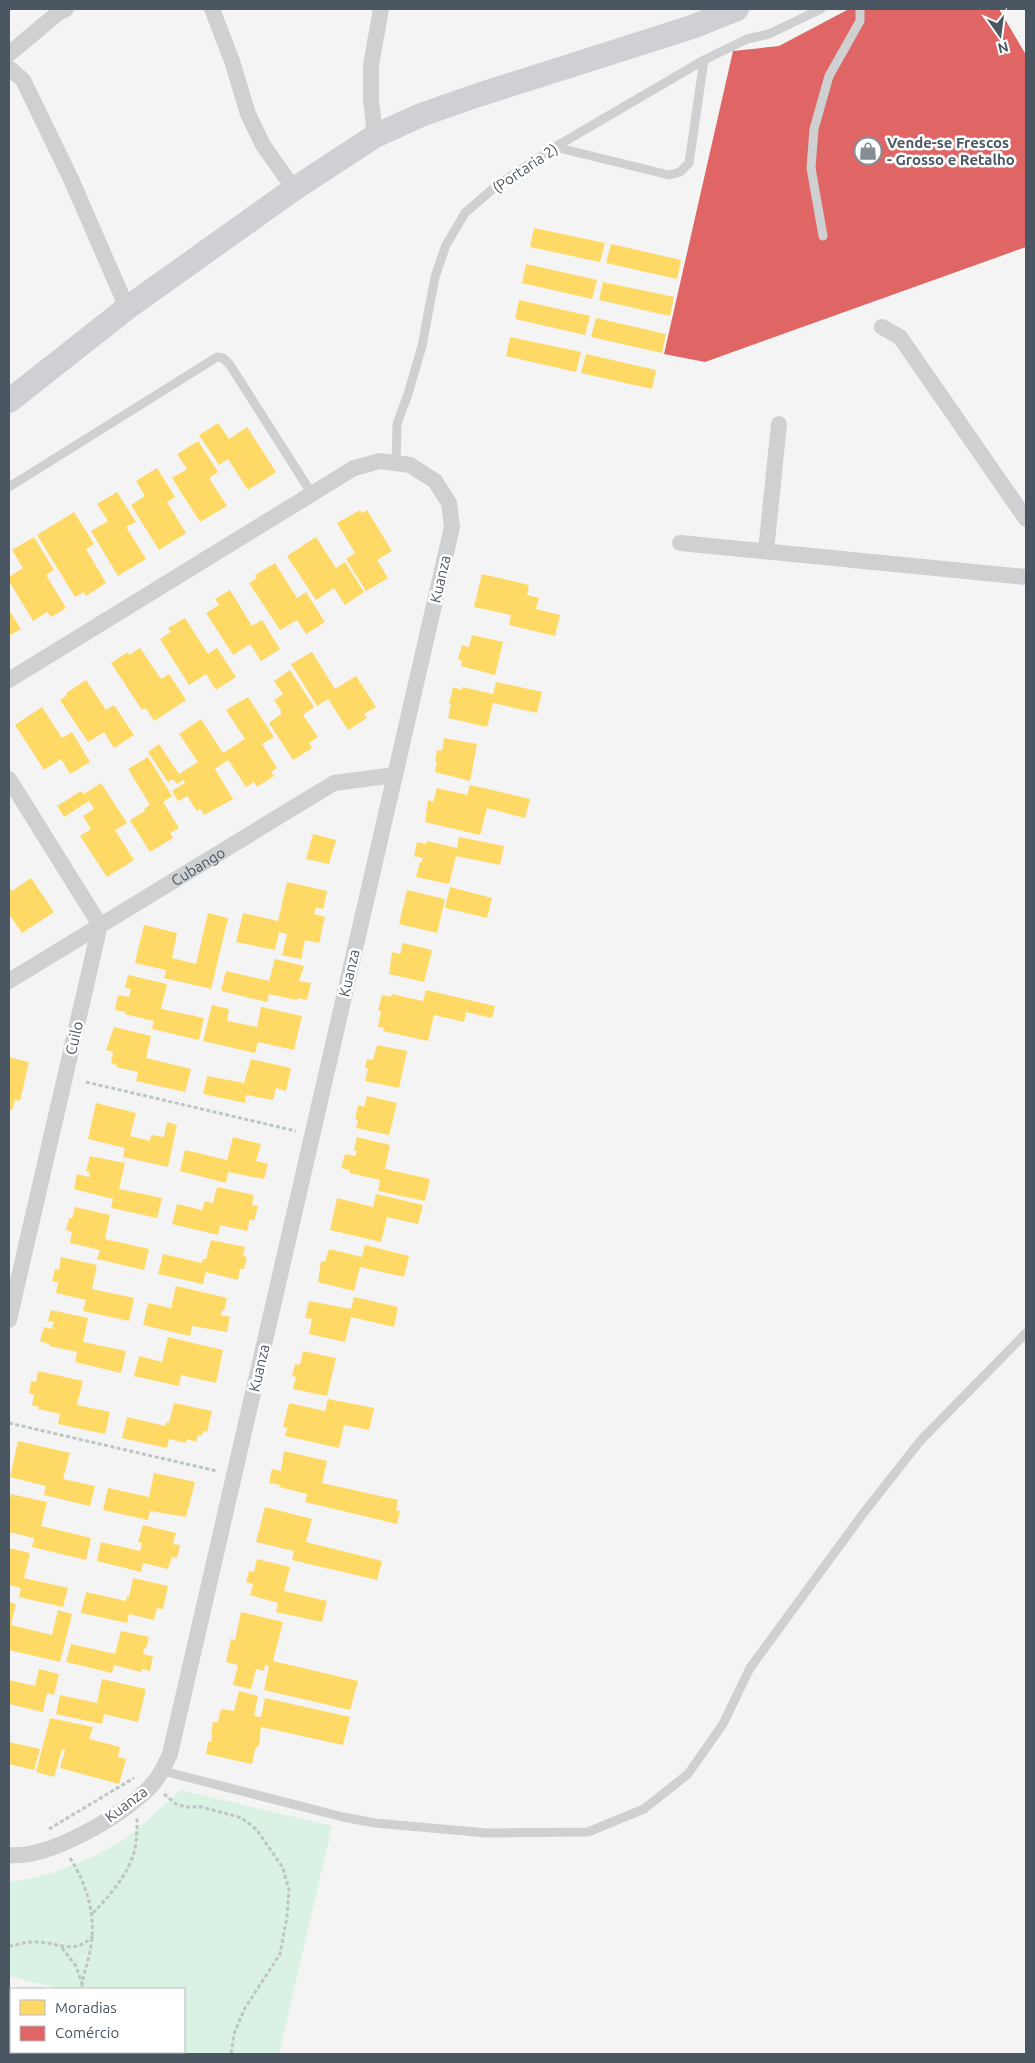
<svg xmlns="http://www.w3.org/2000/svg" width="1035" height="2063" font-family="Ubuntu,sans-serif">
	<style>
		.green { fill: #d9f2e3 }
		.homes { fill: #ffd966 }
		.shops { fill: #e06666 }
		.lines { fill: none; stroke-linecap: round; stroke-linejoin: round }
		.path { stroke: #bcc7c4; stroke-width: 3; stroke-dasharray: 4 2.5; stroke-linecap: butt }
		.lane { stroke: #ced0d2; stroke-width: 9 }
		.street { stroke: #ced0d2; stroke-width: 16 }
		.secondary { stroke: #ced0d4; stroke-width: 24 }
		.labels { text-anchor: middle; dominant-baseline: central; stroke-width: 5; stroke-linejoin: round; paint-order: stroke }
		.poi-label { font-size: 15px; font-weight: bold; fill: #4a5661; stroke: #fff; text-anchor: start }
		.street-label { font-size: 15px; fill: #4a5661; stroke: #fff }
	</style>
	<rect width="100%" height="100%" fill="#f4f4f4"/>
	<!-- green -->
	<path class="green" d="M181 1790 332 1826 279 2054H45V2052H184V1989H61L9 1976V1882C48 1877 85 1863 120 1842 141 1828 162 1806 181 1790Z"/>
	<!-- homes -->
	<g class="homes">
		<path d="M534 228 605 243 600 262 530 247Z"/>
		<path d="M611 244 681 260 677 279 606 263Z"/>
		<path d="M526 264 597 280 592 299 522 283Z"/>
		<path d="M603 282 674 297 670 316 599 300Z"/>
		<path d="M519 300 590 316 585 335 515 319Z"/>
		<path d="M596 318 666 334 662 353 591 337Z"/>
		<path d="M510 337 581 352 576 372 506 356Z"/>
		<path d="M586 354 656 370 652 389 581 373Z"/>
		<path d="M218 423 229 439 247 427 276 472 248 490 228 459 219 465 199 435Z"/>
		<path d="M198 441 218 472 209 478 227 506 200 522 172 478 187 469 177 454Z"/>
		<path d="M157 468 175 497 167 502 186 533 159 550 131 505 145 496 136 481Z"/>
		<path d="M117 492 136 522 126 527 146 559 118 576 91 531 108 521 97 504Z"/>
		<path d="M360 510 362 513 367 510 392 551 377 560 388 578 366 591 346 559 355 553 337 523Z"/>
		<path d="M74 512 94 544 86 549 106 583 86 596 84 592 75 597 37 535Z"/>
		<path d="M34 537 54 570 46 575 66 608 51 617 47 612 33 621 9 581V577L23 568 12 550Z"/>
		<path d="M316 537 336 568 345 562 364 592 345 605 334 588 316 600 287 556Z"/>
		<path d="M275 563 297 598 306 592 325 622 306 634 297 620 280 630 249 583 257 578 255 575Z"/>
		<path d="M482 574 529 585 527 595 539 598 536 609 560 615 555 636 509 625 511 615 474 607Z"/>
		<path d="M230 590 252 626 262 620 280 649 261 661 250 644 233 655 206 613 219 605 215 599Z"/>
		<path d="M9 610 21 629 9 636Z"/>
		<path d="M185 618 208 654 217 648 236 677 216 690 206 674 189 685 160 639 171 632 168 628Z"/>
		<path d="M472 635 503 642 495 675 461 666 462 660 458 659 462 645 469 647Z"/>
		<path d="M140 648 161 679 169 674 186 700 154 721 146 708 142 710 111 663 128 652 129 655Z"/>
		<path d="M312 652 335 689 356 676 376 707 364 714 367 718 348 730 328 699 317 706 291 664Z"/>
		<path d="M290 670 314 707 303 715 318 737 309 743 312 748 293 760 269 723 281 714V711L274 700 283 694 274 681Z"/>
		<path d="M86 680 106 710 114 705 134 735 114 748 104 732 88 742 60 700 67 695 66 693Z"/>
		<path d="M496 682 542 692 537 713 493 703 487 727 448 718 451 704H449L453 687 462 690V687L493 694Z"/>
		<path d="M248 697 274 737 262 744 277 768 271 772 274 776 257 787 254 782 246 787 228 760 215 769 233 799 204 815 200 809 197 811 187 796 178 801 172 791 185 783 183 780 177 784 173 779 168 782 148 752 159 744 179 774 198 762 179 734 201 719 223 753 245 739 226 710Z"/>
		<path d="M42 707 62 738 72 732 90 762 70 774 61 759 44 770 15 725Z"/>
		<path d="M444 738 477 744 470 781 435 772 437 762 435 761 437 750 442 751Z"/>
		<path d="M148 757 172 796 163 802 179 828 170 833 173 838 150 852 130 820 145 811 144 809 150 805 128 769Z"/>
		<path d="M101 783 127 823 115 830 134 860 107 877 80 836 91 829 83 816 94 809 89 801 64 817 57 806 81 791 84 794Z"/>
		<path d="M470 785 530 799 525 818 487 808 480 835 425 822 428 800 433 802 437 788 467 795Z"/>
		<path d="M313 834 336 840 329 864 306 859Z"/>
		<path d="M459 837 504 846 500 865 456 856 449 884 416 877 420 862H422L423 858 414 856 417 842 426 844 427 841 457 848Z"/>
		<path d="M31 878 54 912 22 933 9 914V887L12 891Z"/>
		<path d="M287 882 327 891 323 909 316 907 314 914 325 917 319 943 305 940 301 959 282 955 287 934 279 932 275 950 236 942 243 913 278 921Z"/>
		<path d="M450 887 492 898 487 918 445 908Z"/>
		<path d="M407 890 445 899 437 933 399 924Z"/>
		<path d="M208 913 228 918 211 989 164 978 166 970 135 963 144 925 177 933 172 958 196 964Z"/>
		<path d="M403 943 432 950 424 982 389 974 392 952 400 954Z"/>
		<path d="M275 959 304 966 299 981 311 983 307 1000 298 998 297 1000 269 994 267 1002 221 991 226 971 269 981Z"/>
		<path d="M128 975 167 984 161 1009 204 1018 199 1040 152 1029 154 1021 125 1014V1012L115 1010 118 995 129 997 131 989 125 988Z"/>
		<path d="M426 990 495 1006 492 1018 466 1012 464 1022 434 1015 428 1041 383 1031 384 1028 378 1027 381 1011 378 1010 382 995 391 997 392 994 423 1001Z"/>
		<path d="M212 1005 229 1009 227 1021 257 1027 261 1007 302 1016 294 1050 258 1042 255 1053 203 1041Z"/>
		<path d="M114 1027 151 1036 146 1058 191 1069 185 1092 136 1081 138 1072 116 1067 117 1065 111 1063 113 1052 106 1050Z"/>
		<path d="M377 1045 407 1051 399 1088 365 1081 368 1069 365 1068 367 1059 373 1060Z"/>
		<path d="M9 1057 29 1062 20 1101 15 1100 12 1110 9 1109Z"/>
		<path d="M251 1059 291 1068 286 1091 276 1088 273 1100 246 1095 245 1103 203 1094 207 1076 244 1083Z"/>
		<path d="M367 1096 397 1103 389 1135 356 1128 358 1120 355 1119 358 1105 364 1107Z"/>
		<path d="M96 1103 136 1113 130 1136 150 1141 151 1135 164 1137 167 1122 177 1125 168 1167 123 1157 125 1148 88 1139Z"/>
		<path d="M233 1137 261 1144 256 1161 268 1164 264 1179 228 1172 226 1183 180 1171 185 1150 227 1160Z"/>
		<path d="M357 1137 390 1145 385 1169 430 1179 425 1201 378 1191 380 1180 350 1173V1170L341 1168 345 1154 355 1156 357 1151 354 1150Z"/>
		<path d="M90 1156 125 1163 119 1189 162 1198 157 1218 111 1208 113 1199 74 1189 77 1174 89 1177 90 1172 86 1171Z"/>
		<path d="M217 1187 254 1195 252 1205 258 1206 254 1221 250 1219 247 1231 220 1225 218 1235 172 1224 177 1204 202 1210 205 1201 213 1203Z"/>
		<path d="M376 1194 423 1205 418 1224 387 1217 381 1242 330 1230 337 1198 373 1207Z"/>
		<path d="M75 1207 110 1215 105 1239 149 1249 144 1270 97 1259 100 1250 70 1243 72 1232 66 1230 69 1218H72Z"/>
		<path d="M211 1240 245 1247 243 1256 247 1257 244 1269H240L238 1280 206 1272 203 1284 158 1274 163 1254 202 1263 203 1259H206Z"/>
		<path d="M365 1245 409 1256 404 1277 360 1267 354 1291 318 1282 321 1261 325 1262 329 1249 362 1257Z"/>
		<path d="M61 1257 97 1265 92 1289 134 1298 129 1321 83 1311 86 1300 56 1293 58 1282 52 1281 55 1269 59 1270Z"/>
		<path d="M176 1286 227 1298 224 1311 222 1310 221 1315 230 1317 227 1332 192 1326 190 1336 143 1325 148 1303 171 1308Z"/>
		<path d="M354 1297 398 1307 394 1327 351 1317 345 1342 309 1334 312 1319 305 1318 309 1301 351 1309Z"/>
		<path d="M51 1310 88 1318 83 1342 126 1351 121 1373 75 1362 77 1352 49 1346V1344L40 1341 44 1327 52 1329 54 1322 48 1321Z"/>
		<path d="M168 1337 223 1350 216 1383 181 1375 179 1386 134 1376 139 1356 162 1362Z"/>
		<path d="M303 1351 336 1358 327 1396 293 1389 296 1377 292 1376 295 1364 300 1365Z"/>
		<path d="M38 1371 83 1381 77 1405 110 1412 105 1434 58 1424 60 1414 38 1409 39 1407 32 1405 34 1395 29 1393 31 1381 36 1382Z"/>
		<path d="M328 1399 374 1408 369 1430 344 1425 339 1448 285 1436 287 1428 283 1427 289 1403 325 1411Z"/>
		<path d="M174 1403 212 1411 207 1432 203 1431 202 1436 198 1435 196 1442 187 1439 186 1443 169 1439 167 1448 122 1438 127 1417 165 1426 166 1422 169 1423Z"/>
		<path d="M18 1441 70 1453 63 1479 95 1486 90 1506 44 1495 46 1486 10 1477Z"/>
		<path d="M284 1451 327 1461 322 1483 398 1500 396 1510 400 1511 397 1524 305 1502 307 1494 279 1487 280 1485 269 1483 272 1469 281 1471Z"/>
		<path d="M154 1473 195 1482 186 1517 150 1511 148 1520 103 1510 108 1488 149 1497Z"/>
		<path d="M11 1494 47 1502 41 1526 91 1538 86 1560 32 1547 34 1538 9 1532V1504Z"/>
		<path d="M265 1507 312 1519 306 1542 382 1561 377 1580 292 1560 294 1551 256 1542Z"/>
		<path d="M143 1525 176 1533 173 1544 180 1545 177 1558 172 1557 168 1569 143 1563 141 1572 97 1561 101 1542 140 1551 142 1543 138 1542Z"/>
		<path d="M9 1548 30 1553 24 1578 68 1588 63 1607 19 1597 21 1588 9 1585Z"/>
		<path d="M257 1559 290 1567 284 1591 327 1601 322 1622 276 1612 278 1603 250 1595 253 1584 246 1582 249 1571 254 1572Z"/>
		<path d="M133 1578 168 1586 163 1609 157 1608 154 1620 129 1614 127 1623 81 1613 86 1592 126 1601 127 1596 129 1597Z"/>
		<path d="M9 1602 16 1604 11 1625 52 1635 58 1610 72 1614 60 1662 9 1650Z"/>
		<path d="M241 1612 283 1622 273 1661 358 1681 350 1710 264 1690 269 1666 265 1665 264 1671 256 1669 251 1689 233 1685 238 1665 226 1662 231 1639 235 1640Z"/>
		<path d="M121 1631 149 1637 146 1649 144 1648 143 1654 153 1656 150 1671 142 1669 141 1672 114 1665 112 1673 66 1662 71 1644 115 1654Z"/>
		<path d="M39 1669 59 1674 54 1695 47 1693 43 1712 9 1704V1680L35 1686Z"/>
		<path d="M102 1679 146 1689 138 1722 104 1714 102 1724 56 1714 60 1695 97 1703Z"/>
		<path d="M239 1691 258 1696 254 1716 261 1717 265 1698 350 1717 343 1745 261 1727 259 1745 255 1750 252 1764 206 1754 208 1742H211L212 1735H211L213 1722H218L221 1709 234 1711Z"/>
		<path d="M50 1718 93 1727 89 1739 120 1747 118 1757 126 1759 119 1784 60 1768 65 1750 62 1749 54 1777 36 1772Z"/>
		<path d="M9 1742 40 1749 34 1770 9 1764Z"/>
		<path d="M9 1989 11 1990V2018L9 2017Z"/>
	</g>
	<!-- shops -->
	<path class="shops" d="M849 9H999L1026 55V247L705 362 664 354 733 51 779 46Z"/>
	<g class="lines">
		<!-- path -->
		<g class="path">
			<path d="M86 1082 296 1131"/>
			<path d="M9 1423 217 1471"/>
			<path d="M164 1794 176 1804 186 1807H202L242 1818 257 1830 283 1868 289 1890 287 1917 280 1954 245 2008 234 2034 231 2054"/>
			<path d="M49 1829 134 1778"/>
			<path d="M70 1858C88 1887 97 1917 90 1951 88 1964 82 1976 82 1989"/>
			<path d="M93 1913C111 1894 133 1870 136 1842 137 1834 137 1826 137 1818"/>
			<path d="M9 1946C18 1945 27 1941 37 1942 58 1942 74 1956 93 1936"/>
			<path d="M62 1948 76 1966 82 1984"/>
			<path d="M116 2052 118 2054"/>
			<path d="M100 2054 101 2052"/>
		</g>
		<!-- lane -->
		<g class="lane">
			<path d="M555 147 669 175 680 172 689 163 704 60"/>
			<path d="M823 236 811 168 814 129 829 76 860 21V9"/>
			<path d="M396 463 397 424 408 394 422 346 435 277 446 245 465 213 496 186 555 147 704 60 747 39 769 34 821 9"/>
			<path d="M9 487 217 357 223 358 230 365 312 494"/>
			<path d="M163 1771 343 1817 375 1823 487 1833 588 1832 644 1809 688 1774 723 1724 750 1668 862 1515 921 1440 1026 1333"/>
		</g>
		<!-- street -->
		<g class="street">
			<path d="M212 9 232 61 248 114 263 145 294 189"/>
			<path d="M9 54 58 13 66 9"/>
			<path d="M9 68 23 80 71 179 127 308"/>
			<path d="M375 136 371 99V65L381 9"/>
			<path d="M882 327 900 337 1026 519"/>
			<path d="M680 543 1026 577"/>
			<path d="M766 551 779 424"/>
			<path d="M9 680 354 468 380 461 410 465 435 481 449 503 452 527 170 1754C164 1767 158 1780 147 1790 119 1817 49 1859 9 1855"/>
			<path d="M9 779 100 925 9 1320"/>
			<path id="s1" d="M9 981 334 783 395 775"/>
		</g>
		<!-- secondary -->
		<path class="secondary" d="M9 401 127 308 294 189 375 136 421 115 478 95 692 27 737 9"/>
	</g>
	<!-- icons -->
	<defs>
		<g id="shop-ring" transform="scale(1.4375)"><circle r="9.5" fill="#fff" stroke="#868d94" stroke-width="1.5"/><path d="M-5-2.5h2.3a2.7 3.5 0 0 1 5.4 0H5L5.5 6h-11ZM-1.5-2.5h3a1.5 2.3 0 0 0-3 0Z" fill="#868d94"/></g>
	</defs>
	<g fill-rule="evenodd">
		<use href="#shop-ring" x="868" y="151"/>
	</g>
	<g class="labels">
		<!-- poi labels -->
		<g class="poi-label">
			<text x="887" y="142">Vende-se Frescos<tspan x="887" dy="17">- Grosso e Retalho</tspan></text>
		</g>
		<!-- street labels -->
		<g class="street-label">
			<text transform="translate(525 168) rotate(-34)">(Portaria 2)</text>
			<text transform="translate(440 579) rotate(-77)">Kuanza</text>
			<text stroke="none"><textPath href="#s1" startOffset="221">Cubango</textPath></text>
			<text transform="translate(349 973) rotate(-77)">Kuanza</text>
			<text transform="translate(74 1038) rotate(-77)">Cuilo</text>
			<text transform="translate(259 1368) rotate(-77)">Kuanza</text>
			<text transform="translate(126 1804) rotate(-37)">Kuanza</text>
		</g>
	</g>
	<!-- border -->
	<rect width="1035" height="2063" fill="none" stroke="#4a5661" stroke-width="20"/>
	<!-- legend -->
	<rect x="10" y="1988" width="175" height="65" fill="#ffffff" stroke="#b7bbc0"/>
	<rect x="20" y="2000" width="25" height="15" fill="#ffd966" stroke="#b7bbc0"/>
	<text x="55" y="2013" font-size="15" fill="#4a5661">Moradias</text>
	<rect x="20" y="2026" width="25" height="15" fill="#e06666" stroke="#b7bbc0"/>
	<text x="55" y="2038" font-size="15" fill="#4a5661">Comércio</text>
	<!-- north arrow -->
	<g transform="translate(1000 35) rotate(166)" stroke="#ffffff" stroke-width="4" paint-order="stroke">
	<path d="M0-4L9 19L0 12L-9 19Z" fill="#4a5661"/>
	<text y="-8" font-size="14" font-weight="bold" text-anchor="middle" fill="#4a5661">N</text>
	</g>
</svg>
